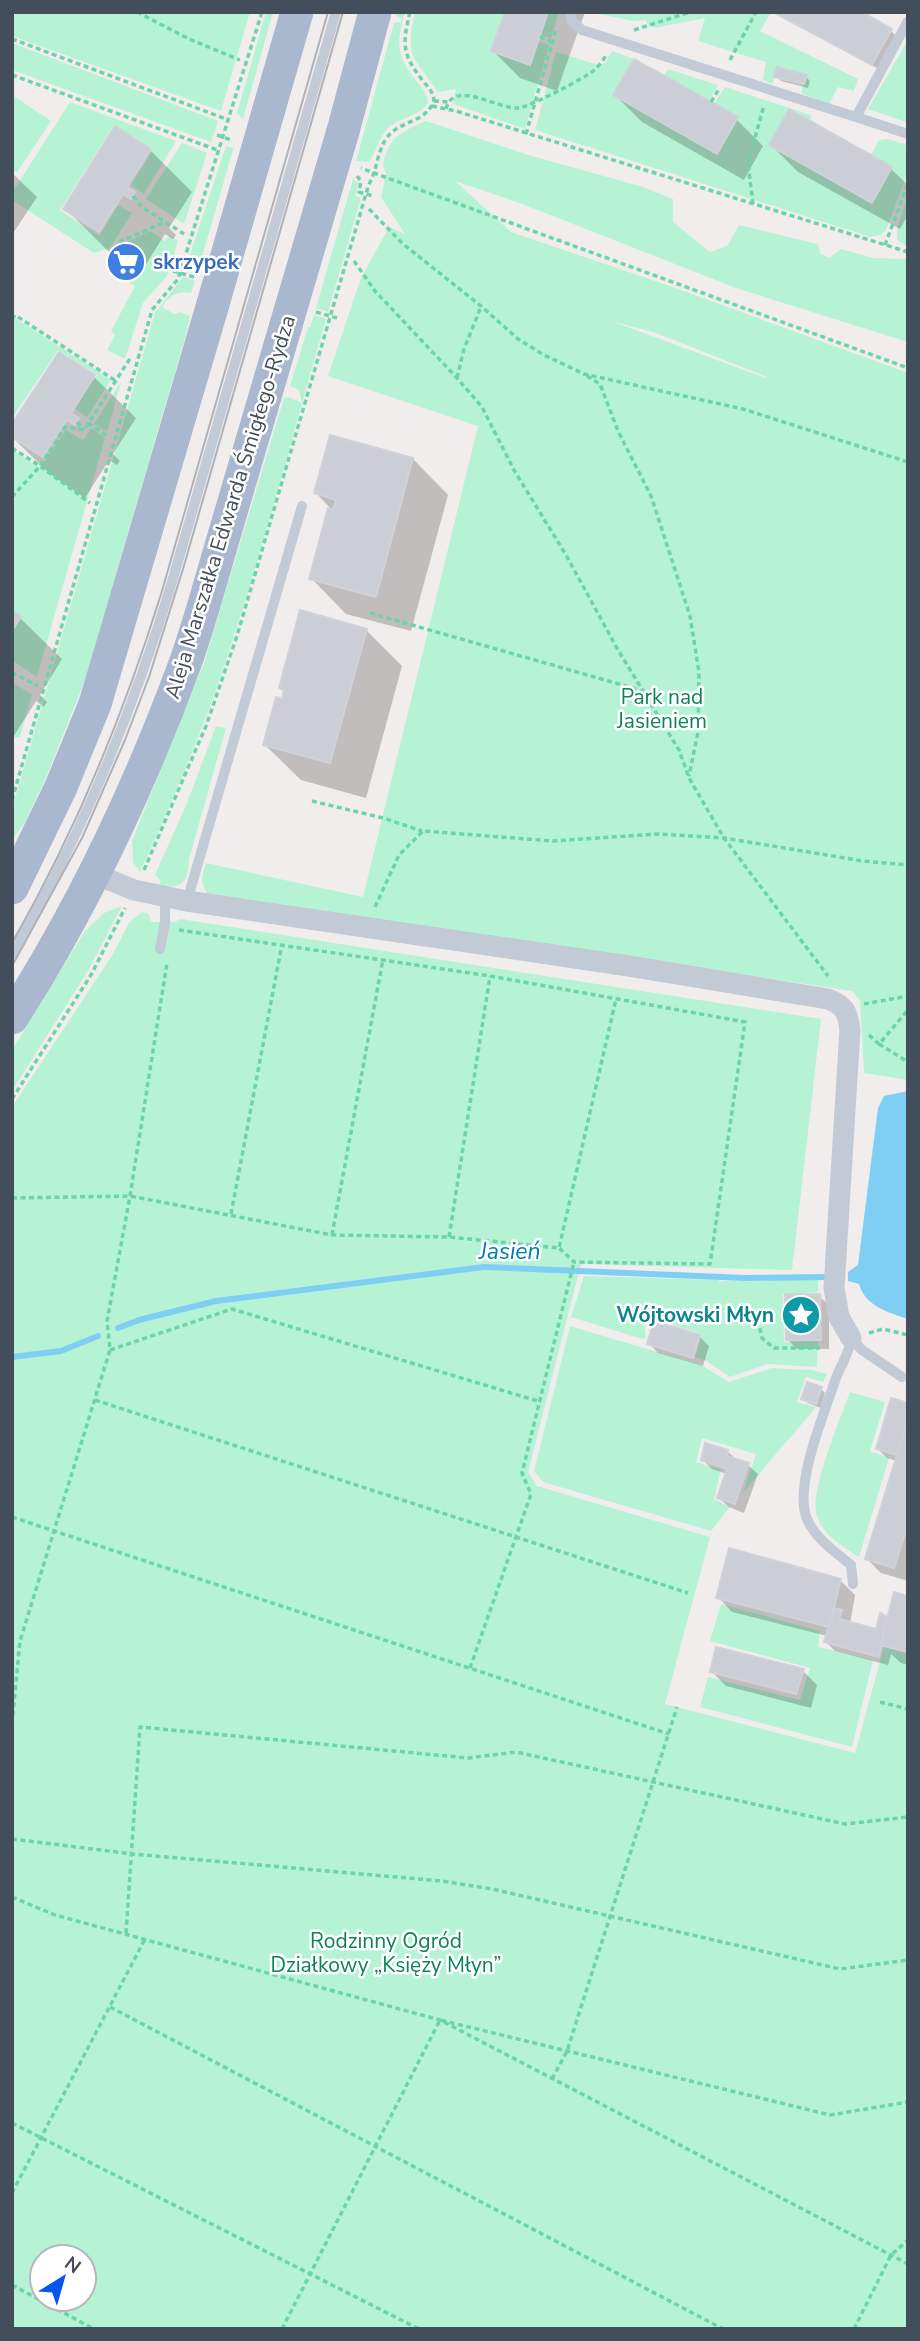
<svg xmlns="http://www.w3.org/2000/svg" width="920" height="2341" font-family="'Nunito Sans',sans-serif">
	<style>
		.green { fill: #b6f3d4; fill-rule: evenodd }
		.water { fill: #7fcff4 }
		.shadow { fill: #0003 }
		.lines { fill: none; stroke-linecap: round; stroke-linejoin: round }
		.stream { stroke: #7fcff4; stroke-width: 6 }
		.building { fill: #cbced5; stroke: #d0d2d9; stroke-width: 2 }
		.path { stroke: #6bd4ab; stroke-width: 3.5; stroke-dasharray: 5 3.5; stroke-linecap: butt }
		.service { stroke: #c2cad6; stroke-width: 10 }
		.minor { stroke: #c2cad6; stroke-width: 21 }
		.primary { stroke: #a9b8cf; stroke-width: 33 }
		.tram { stroke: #aeb1b8; stroke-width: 2 }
		.primary-bridge { stroke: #a9b8cf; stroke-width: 33 }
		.labels { text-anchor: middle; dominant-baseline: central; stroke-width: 5; stroke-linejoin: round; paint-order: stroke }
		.shop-label { font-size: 21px; font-weight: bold; fill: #366cbe; stroke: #fff; text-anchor: start }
		.street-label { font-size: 21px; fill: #434e5c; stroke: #fff }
		.park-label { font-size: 21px; fill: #0e8355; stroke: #fff }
		.culture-label { font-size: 21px; font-weight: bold; fill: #0d838f; stroke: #fff; text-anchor: end }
		.water-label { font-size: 23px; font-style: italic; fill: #007ab2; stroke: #fff }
	</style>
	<rect width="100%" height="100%" fill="#f0edec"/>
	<!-- green -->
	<g class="green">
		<path d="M12 12H250L221 111 12 36Z"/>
		<path d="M266 12H273L243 119 237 113Z"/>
		<path d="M397 12H405C396 44 396 55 417 82 422 88 427 94 428 102 420 116 402 117 389 127 378 137 377 151 369 162L356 161 394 23 400 22 403 19 396 16Z"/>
		<path d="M415 12H505L491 51 529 65 538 41 549 45 525 129 453 104 456 89 438 92C414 57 404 57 415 12Z"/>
		<path d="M548 12H559L551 38 540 35Z"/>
		<path d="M591 12H771L760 31 858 79 854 91 838 87 829 104 801 93 806 76 778 67 772 84 763 80 766 62 698 41 705 18 655 28 648 25 646 20 632 21Z"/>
		<path d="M908 40V118L906 122 868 109Z"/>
		<path d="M12 43 218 121 211 142 12 70Z"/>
		<path d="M612 51 634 59 613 95 716 154 714 104 725 87 811 115 812 122 872 203 892 168 871 155 879 140 887 139 908 145V172L886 230 880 235 871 237 535 130 556 52 599 65 605 63Z"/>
		<path d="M668 69 718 85 709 101 664 76Z"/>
		<path d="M12 95 51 121 17 172 12 169Z"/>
		<path d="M70 102 176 141 144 194 131 185 153 149 114 125 60 210 99 236 118 205 132 213 110 248 94 253 12 200V193Z"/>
		<path d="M426 121 525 154 643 187 673 199V222L710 252 727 246 739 225 818 244 820 253 829 258 841 249 873 258 908 259V342L736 288 525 205 455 181 511 232 670 286 908 373V1080L864 1073 860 1001 852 991 208 894C199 883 202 875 206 863L363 897 478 426 328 376 361 278 389 227 405 234 381 197 386 173 383 166C387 138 402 131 426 121ZM611 321 656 333 767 377 766 378Z"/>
		<path d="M237 136 197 274 185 270 226 146 233 148Z"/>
		<path d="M182 143 207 153 184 224 146 199Z"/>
		<path d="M353 179 358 183 355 196 361 198 328 312 316 308Z"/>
		<path d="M908 197V247L897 240V227Z"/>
		<path d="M150 231 165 241 170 235 178 241 167 276 143 303 125 359 107 350 115 335 111 331 135 286 125 280 136 262 119 251 125 243Z"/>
		<path d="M183 277 195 281 191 293C178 290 169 295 162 307L174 314 180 312 190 316 185 338 85 680 45 780 25 822 12 840V809L155 313Z"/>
		<path d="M314 315 326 319C291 440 260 562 219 681 196 746 169 809 140 872L133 862 132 841 204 663 284 398 288 397 302 403 299 390 290 386 308 327H310Z"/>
		<path d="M15 318 111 380 87 417 75 409 97 375 58 350 12 418V323Z"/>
		<path d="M121 382 107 432 94 424Z"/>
		<path d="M91 428 105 438 37 677 12 660V631L21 617 12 611V450L40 468 66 430 83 440Z"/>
		<path d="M12 683 32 694 20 737 12 738Z"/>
		<path d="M216 726 226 728 189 859C188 883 182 889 158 886L161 881 155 875 187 803Z"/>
		<path d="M122 906 89 969 12 1091V1050L85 931 104 913Z"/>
		<path d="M142 912 149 914 151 922H175L180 919 821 1019 792 1270 581 1264 528 1472 537 1486 710 1537 665 1704 855 1753 884 1647 908 1654V2329H12V1107L113 954 129 923ZM42 2257H84V2299H42Z"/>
		<path d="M584 1276 719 1280 720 1283 721 1281 818 1279V1292L783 1294 784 1342 818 1341 817 1367 768 1364 730 1377 705 1360 695 1357 702 1334 653 1319 649 1328 644 1322 646 1337 642 1339 571 1317Z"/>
		<path d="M570 1326 701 1365 729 1382 772 1368 811 1370 827 1374 823 1382 806 1377 797 1402 816 1407 743 1493 756 1454 702 1438 696 1462 721 1470 714 1499 730 1507 711 1531 543 1482 534 1471Z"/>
		<path d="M850 1392 885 1402 870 1451 889 1458 859 1557C842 1546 824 1536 817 1516 808 1493 841 1418 850 1392Z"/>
		<path d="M721 1604 820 1631 818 1647 873 1660 852 1747 700 1707 708 1677 800 1700 810 1668 710 1641Z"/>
	</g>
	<!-- water -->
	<path class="water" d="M908 1091V1319C888 1312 866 1307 859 1284L848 1281V1272L858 1265 878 1108 884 1096Z"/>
	<!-- shadow -->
	<g class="shadow">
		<path d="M507 12H585L557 91 520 78 493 51Z"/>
		<path d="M775 12 891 31 895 35 877 68Z"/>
		<path d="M776 76 806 77 810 81 808 88 781 81Z"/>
		<path d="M615 95 736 119 763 146 744 180 642 122Z"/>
		<path d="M790 111 891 169 908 185V215L900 229 798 172 771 145Z"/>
		<path d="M115 128 150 150 192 192 169 228 176 235 173 239 165 234 141 272 137 269 129 282 114 271 122 260 107 250 65 208Z"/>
		<path d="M12 173 37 197 12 235Z"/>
		<path d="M59 354 94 377 136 418 113 454 120 461 117 465 109 460 85 498 50 474 12 437Z"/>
		<path d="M413 459 448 495 411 631 346 614 311 578 334 512 316 493Z"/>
		<path d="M12 613 20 618 62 659 40 695 47 702 44 707 36 701 12 739Z"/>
		<path d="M366 630 402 666 366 798 301 780 265 745 283 701 285 692 281 688Z"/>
		<path d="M819 1296 829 1305V1349H797L788 1340Z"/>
		<path d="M699 1336 709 1346 703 1366 658 1353 649 1343Z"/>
		<path d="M821 1389 825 1393 821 1408 808 1403 803 1399Z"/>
		<path d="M908 1405V1581L881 1573 867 1559 897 1461 887 1458 877 1448Z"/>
		<path d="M727 1451 738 1461 748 1465 758 1474 744 1513 729 1507 719 1498 727 1474 712 1469 703 1460Z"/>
		<path d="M840 1580 855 1595 850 1624 877 1631 886 1617 888 1620 908 1597V1665L901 1663 891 1654 888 1665 835 1651 826 1642 827 1636 732 1612 718 1597Z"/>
		<path d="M803 1671 817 1685 811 1708 726 1686 712 1672Z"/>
	</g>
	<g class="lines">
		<!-- stream -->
		<g class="stream">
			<path d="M118 1328 139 1320 216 1301 484 1267 745 1278 832 1277"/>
			<path d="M12 1357 61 1351 98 1336"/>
		</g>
	</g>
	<!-- building -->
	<g class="building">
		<path d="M505 12H548L530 65 491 51Z"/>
		<path d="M773 12H862L892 29 872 65Z"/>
		<path d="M634 59 738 117 717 154 613 95Z"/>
		<path d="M777 67 807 75 804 84 774 77Z"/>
		<path d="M789 109 892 167 872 203 769 145Z"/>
		<path d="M115 126 151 149 127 187 135 192 131 199 123 194 99 232 63 209Z"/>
		<path d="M122 256 134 264 124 279 112 271Z"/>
		<path d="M59 352 95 375 71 413 79 418 75 425 67 420 43 457 12 437V424Z"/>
		<path d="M330 435 413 458 376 597 309 579 328 508 333 510 336 500 314 493Z"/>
		<path d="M300 610 367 629 330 763 263 745 276 697 282 699 284 690 279 688Z"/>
		<path d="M12 611 21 616 12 631Z"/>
		<path d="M785 1294H820L821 1340H786Z"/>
		<path d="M654 1321 700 1335 693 1358 647 1344Z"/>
		<path d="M807 1382 822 1387 816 1404 801 1399Z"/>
		<path d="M891 1398 908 1403V1418L897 1455 876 1449Z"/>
		<path d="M908 1419V1524L894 1568 865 1559Z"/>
		<path d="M705 1443 728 1450 727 1456 749 1463 735 1504 717 1498 727 1469 701 1460Z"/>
		<path d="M729 1548 841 1579 829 1627 716 1598Z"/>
		<path d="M894 1592 908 1596V1652L880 1645Z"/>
		<path d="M834 1608 842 1610 839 1619 876 1629 880 1613 887 1616 879 1657 824 1642Z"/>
		<path d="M716 1647 804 1669 796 1694 710 1672Z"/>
	</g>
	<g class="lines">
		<!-- path -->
		<g class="path">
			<path d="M137 12 189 39 240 60"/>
			<path d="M410 12C402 45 402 54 423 81 429 88 433 92 434 101 426 122 403 120 389 135 380 145 378 160 374 173L908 368"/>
			<path d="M634 30 690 12"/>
			<path d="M540 37 553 42"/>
			<path d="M12 39 229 120"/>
			<path d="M730 60 756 12"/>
			<path d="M12 75 220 151"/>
			<path d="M434 101 448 102"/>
			<path d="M711 102 719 89"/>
			<path d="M432 106 456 111 908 252"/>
			<path d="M446 109C454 78 498 110 519 108 529 107 583 79 593 71 598 67 603 61 606 55"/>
			<path d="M526 134 556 29"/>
			<path d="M217 135 231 140"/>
			<path d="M357 176 361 181 359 192 373 196"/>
			<path d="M133 196 142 207 184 234"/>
			<path d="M753 204 748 163 764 105"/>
			<path d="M369 209 403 244 481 306 518 339 544 355 584 374 743 409 908 462"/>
			<path d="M119 242 165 222"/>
			<path d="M885 245 908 183"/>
			<path d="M354 261 375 291 457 378 482 407 514 470 566 555 618 650 679 750 689 778 724 838 828 976"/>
			<path d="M173 271 194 277"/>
			<path d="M316 312 337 318"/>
			<path d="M12 319 15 315 116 381"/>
			<path d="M587 376 600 384 618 431 651 496 690 616 699 672 698 732 689 776"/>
			<path d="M457 378 464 349 481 307"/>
			<path d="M77 422 84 430"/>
			<path d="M88 423 109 437"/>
			<path d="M12 448 40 466 65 427 84 430 131 357"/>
			<path d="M12 497 40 466 90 503"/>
			<path d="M370 613 640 690"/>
			<path d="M12 675 15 674 38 686"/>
			<path d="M12 800 152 310 178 279 262 12"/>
			<path d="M312 801 383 818 422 831"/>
			<path d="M144 870 206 726 237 636 368 187 374 173 361 168"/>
			<path d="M375 907 399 855 423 831 553 841 657 834 724 838 863 861 908 865"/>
			<path d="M179 930 490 976 745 1022 710 1264 574 1262 559 1248"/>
			<path d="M864 1004 908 996"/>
			<path d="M869 1035 879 1044 908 1010"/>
			<path d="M879 1044 908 1062"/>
			<path d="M12 1099 91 975 125 908"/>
			<path d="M12 1198 130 1196 332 1235 449 1237 559 1248 616 999"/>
			<path d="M231 1214 282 944"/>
			<path d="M332 1235 383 959"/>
			<path d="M449 1237 490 976"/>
			<path d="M760 1328 762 1338 774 1348H820"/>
			<path d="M869 1333 883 1329 908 1335"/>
			<path d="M110 1350 232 1309 541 1402"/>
			<path d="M95 1400 688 1593"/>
			<path d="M12 1517 669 1734"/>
			<path d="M470 1668 531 1494 522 1473 574 1262"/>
			<path d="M880 1702 908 1709"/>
			<path d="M12 1724 20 1641 110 1350 107 1321 130 1196 167 963"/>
			<path d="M12 1839 133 1854 442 1881 492 1889 840 1969 908 1960"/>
			<path d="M12 1897 55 1915 440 2020 908 2264"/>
			<path d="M126 1933 140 1727 468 1758 516 1752 845 1824 908 1817"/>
			<path d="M110 2007 723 2329"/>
			<path d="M552 2079 567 2051 677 1707"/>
			<path d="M12 2123 419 2329"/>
			<path d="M12 2193 145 1939"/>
			<path d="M12 2285 94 2329"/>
			<path d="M282 2329 440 2020 830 2115 908 2102"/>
			<path d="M854 2329 891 2255 908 2240"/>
		</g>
		<!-- service -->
		<g class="service">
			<path d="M571 12V20L582 30 856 117"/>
			<path d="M908 21 856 117 908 134"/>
			<path d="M187 901 302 506"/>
			<path d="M160 949 165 922V897"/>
			<path d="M12 954C81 837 133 712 172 582L336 12"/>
			<path d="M851 1338C850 1353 841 1364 836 1378 825 1412 793 1486 807 1519 815 1538 835 1552 851 1565L853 1584"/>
			<path d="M851 1338 862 1350 902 1377"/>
		</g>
		<!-- minor -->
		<path class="minor" d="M95 874 134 890 187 901 629 966 828 999C844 1005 848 1012 850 1030L834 1288 839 1317 851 1338"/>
		<!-- primary -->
		<g class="primary">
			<path d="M269 109 297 12"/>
			<path d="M343 131 375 12"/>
			<path d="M12 888 61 787 95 704 213 304"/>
			<path d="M12 1018C84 906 140 786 186 661 201 618 213 573 226 529 246 461 266 393 286 325"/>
		</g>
		<!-- tram -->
		<g class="tram">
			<path d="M12 943C76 831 124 714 162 591L328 12"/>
			<path d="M12 966 82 838 125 740 149 677 183 569 343 12"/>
		</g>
		<!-- primary-bridge -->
		<g class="primary-bridge">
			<path d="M213 304 269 109"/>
			<path d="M286 325 343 131"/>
		</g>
	</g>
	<!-- icons -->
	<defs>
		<g id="supermarket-disc" transform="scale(2.0125)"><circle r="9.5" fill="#3f7fe0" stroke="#fff"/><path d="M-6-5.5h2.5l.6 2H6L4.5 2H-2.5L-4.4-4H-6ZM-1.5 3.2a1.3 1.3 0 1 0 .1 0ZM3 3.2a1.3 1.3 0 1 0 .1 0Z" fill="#fff"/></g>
		<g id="sight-disc" transform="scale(2.0125)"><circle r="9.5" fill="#0f9aa8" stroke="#fff"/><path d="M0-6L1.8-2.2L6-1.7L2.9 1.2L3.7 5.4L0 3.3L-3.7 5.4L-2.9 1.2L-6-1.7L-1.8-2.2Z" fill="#fff"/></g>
	</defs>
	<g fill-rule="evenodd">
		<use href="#supermarket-disc" x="126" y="262"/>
		<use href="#sight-disc" x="801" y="1315"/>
	</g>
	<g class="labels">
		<!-- shop labels -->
		<g class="shop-label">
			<text x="153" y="262">skrzypek</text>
		</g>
		<!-- street labels -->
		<g class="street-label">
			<text transform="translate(230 507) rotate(-73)">Aleja Marszałka Edwarda Śmigłego-Rydza</text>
		</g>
		<!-- park labels -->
		<g class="park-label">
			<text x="662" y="697">Park nad<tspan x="662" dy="24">Jasieniem</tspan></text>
			<text x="386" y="1941">Rodzinny Ogród<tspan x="386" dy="24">Działkowy „Księży Młyn”</tspan></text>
		</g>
		<!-- culture labels -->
		<g class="culture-label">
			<text x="774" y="1315">Wójtowski Młyn</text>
		</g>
		<!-- water labels -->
		<g class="water-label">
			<text x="510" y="1251">Jasień</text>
		</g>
	</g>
	<!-- border -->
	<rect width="920" height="2341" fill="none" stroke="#434e5c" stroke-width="28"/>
	<!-- north arrow -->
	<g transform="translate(63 2278) rotate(37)"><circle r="33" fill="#ffffff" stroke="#b4b8be" stroke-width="2"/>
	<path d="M0-5L12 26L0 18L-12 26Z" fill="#0854ee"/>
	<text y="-10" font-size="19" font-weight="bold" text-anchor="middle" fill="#434e5c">N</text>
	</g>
</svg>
